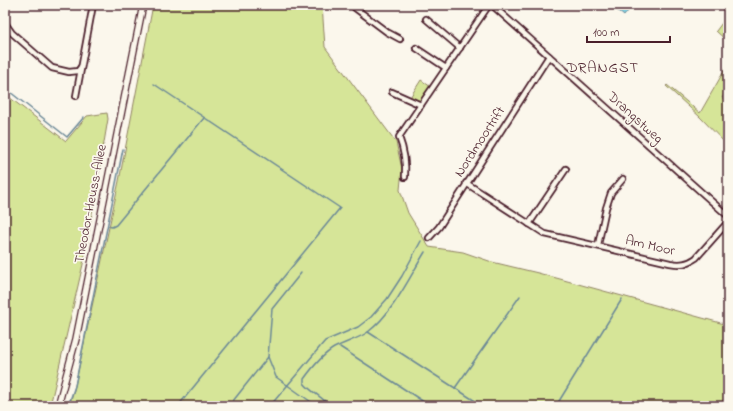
<svg xmlns="http://www.w3.org/2000/svg" width="733" height="411" font-family="'Indie Flower',sans-serif">
	<style>
		.green { fill: #d6e598; stroke: #908262 }
		.water { fill: #81cedf; stroke: #6b8897 }
		.lines { fill: none; stroke-linecap: round; stroke-linejoin: round }
		.stream { stroke: #6b8897; stroke-width: 1.5 }
		.minor-casing { stroke: #4a1f2b; stroke-width: 8 }
		.tertiary-casing { stroke: #4a1f2b; stroke-width: 8 }
		.minor { stroke: #fbf7ec; stroke-width: 4.5 }
		.tertiary { stroke: #fbf7ec; stroke-width: 5.5 }
		.labels { text-anchor: middle; dominant-baseline: central; stroke-width: 3.5; stroke-linejoin: round; paint-order: stroke }
		.street-label { font-size: 14px; fill: #4a1f2b; stroke: #fbf7ec }
		.neighbourhood-label { font-size: 15px; letter-spacing: 1px; fill: #4a1f2b; stroke: #fbf7ec }
	</style>
	<rect width="100%" height="100%" fill="#fbf7ec"/>
	<filter id="ink" filterUnits="userSpaceOnUse"><feTurbulence type="fractalNoise" baseFrequency=".025" numOctaves="2"/><feDisplacementMap in="SourceGraphic" scale="8" xChannelSelector="R" yChannelSelector="G"/><feConvolveMatrix kernelMatrix="1 2 1 2 8 2 1 2 1" color-interpolation-filters="sRGB"/></filter>
	<g filter="url(#ink)">
		<!-- green -->
		<g class="green">
			<path d="M153 5H322L325 47 396 142 402 169 400 190 408 213 429 247 463 252 492 262 538 273 728 325V406H69L74 390 119 181Z"/>
			<path d="M728 15V42L716 31Z"/>
			<path d="M728 64V87L722 98H728V146L700 117 666 86 667 85 700 113Z"/>
			<path d="M421 80 431 87 422 100 418 102 409 99Z"/>
			<path d="M5 94 66 141 87 116 107 113 108 119 84 260 50 406H5Z"/>
		</g>
		<!-- water -->
		<path class="water" d="M613 5H633L624 16 612 6Z"/>
		<g class="lines">
			<!-- stream -->
			<g class="stream">
				<path d="M154 84 340 208 178 406"/>
				<path d="M5 88 67 137 84 117"/>
				<path d="M108 226 112 227 116 225 204 118"/>
				<path d="M301 273 272 309 268 357 276 377 314 404 315 406"/>
				<path d="M368 332 483 406"/>
				<path d="M340 347 430 406"/>
				<path d="M455 388 520 296"/>
				<path d="M68 406 75 386 123 149"/>
				<path d="M229 406 268 357"/>
				<path d="M270 406 325 341 358 327 371 317 387 299 402 276 421 241"/>
				<path d="M327 406V403C320 396 310 391 304 383V379C312 368 322 355 334 348 345 342 358 339 368 332 393 313 409 278 425 252"/>
				<path d="M556 406 622 299"/>
			</g>
			<!-- minor casing -->
			<g class="minor-casing">
				<g id="minor">
					<path d="M357 5 355 8 387 32 400 39"/>
					<path d="M492 5 728 216"/>
					<path d="M426 19 460 48"/>
					<path d="M5 23 12 33 52 68 69 72 78 71 81 67"/>
					<path d="M416 48 446 68"/>
					<path d="M392 92 421 105"/>
					<path d="M76 96 93 5"/>
					<path d="M405 177C406 164 404 150 399 137L489 5"/>
					<path d="M466 183 545 234 670 263C681 265 687 264 696 258L728 222"/>
					<path d="M529 224 566 169"/>
					<path d="M429 238 439 227 549 56"/>
					<path d="M598 245 606 208 611 193 623 179"/>
				</g>
			</g>
			<!-- tertiary casing -->
			<g class="tertiary-casing">
				<path id="tertiary" d="M58 406 76 339 143 5"/>
			</g>
			<!-- minor -->
			<use href="#minor" class="minor"/>
			<!-- tertiary -->
			<use href="#tertiary" class="tertiary"/>
		</g>
	</g>
	<g class="labels">
		<!-- street labels -->
		<g class="street-label">
			<text transform="translate(635 118) rotate(42)">Drangstweg</text>
			<text transform="translate(480 142) rotate(-57)">Nordmoortrift</text>
			<text transform="translate(91 204) rotate(-79)">Theodor-Heuss-Allee</text>
			<text transform="translate(650 246) rotate(13)">Am Moor</text>
		</g>
		<!-- neighbourhood labels -->
		<g class="neighbourhood-label">
			<text x="603" y="68">DRANGST</text>
		</g>
	</g>
	<!-- margin -->
	<rect width="733" height="411" fill="none" stroke="#fbf7ec" stroke-width="20"/>
	<rect x="10" y="10" width="713" height="391" fill="none" stroke="#4a1f2b" stroke-width="1.5" filter="url(#ink)"/>
	<!-- scale -->
	<path d="M587 36v6h83v-6" fill="none" stroke="#4a1f2b" stroke-width="2"/>
	<text x="593" y="36" font-size="12" fill="#4a1f2b" stroke="#fbf7ec" stroke-width="3" paint-order="stroke">100 m</text>
</svg>
